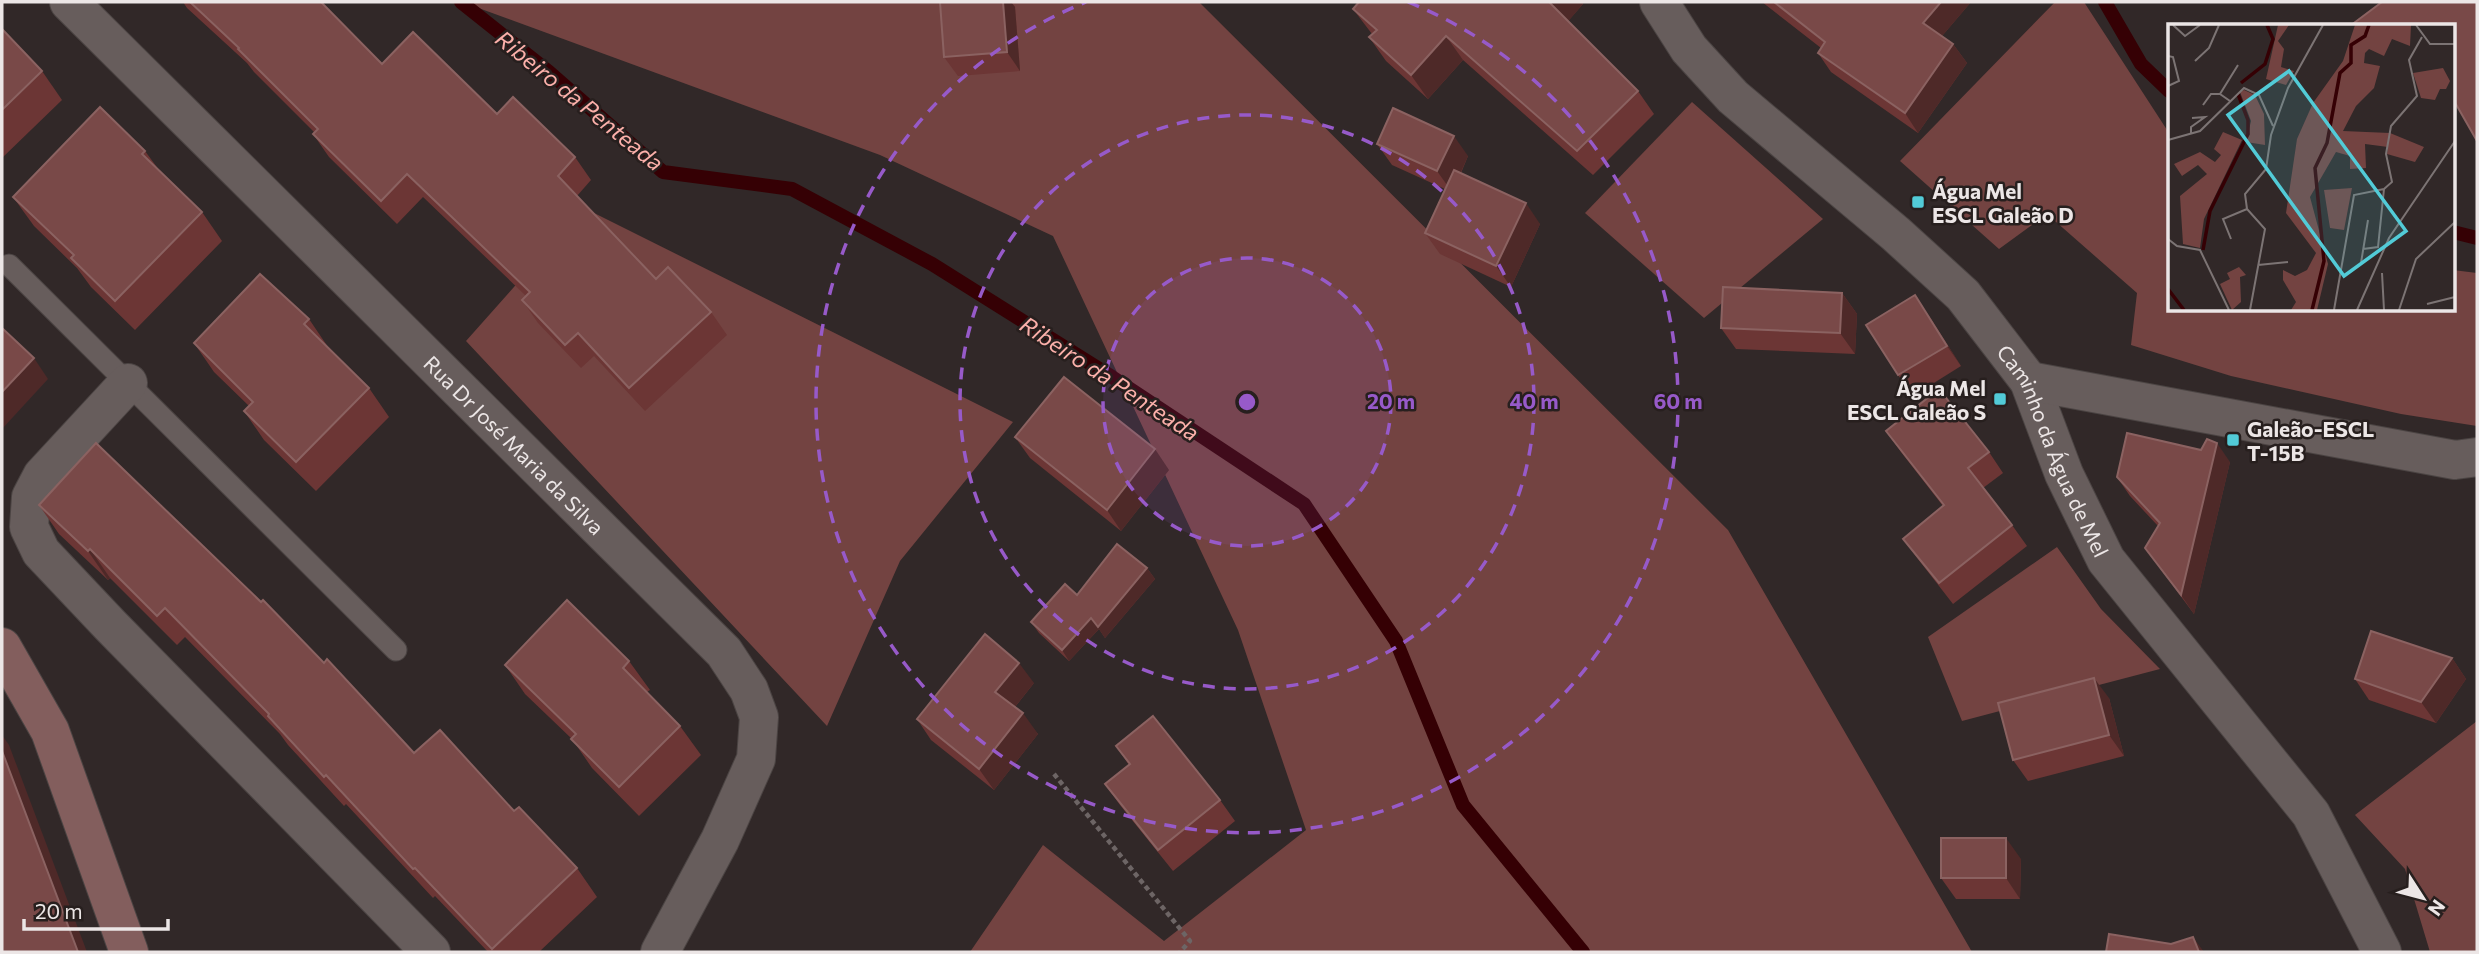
<svg xmlns="http://www.w3.org/2000/svg" width="2479" height="954" font-family="Commissioner,sans-serif">
	<style>
		.green { fill: #734341 }
		.lines { fill: none; stroke-linecap: round; stroke-linejoin: round }
		.stream { stroke: #350004; stroke-width: 14 }
		.lane-casing { stroke: #4b4443; stroke-width: 23 }
		.street-casing { stroke: #4b4443; stroke-width: 40 }
		.secondary-casing { stroke: #4b4443; stroke-width: 40 }
		.path { stroke: #6d6565; stroke-width: 4.5; stroke-dasharray: 5 3.5; stroke-linecap: butt }
		.lane { stroke: #675d5c; stroke-width: 21 }
		.street { stroke: #675d5c; stroke-width: 38 }
		.secondary { stroke: #835e5d; stroke-width: 38 }
		.wall { fill: #6c3635 }
		.shaded-wall { fill: #4e2928 }
		.building { fill: #794948; stroke: #8b6261; stroke-width: 2 }
		.ring { fill: none; stroke: #975ac9; stroke-width: 3.5; stroke-dasharray: 12 9 }
		.poi-dot { fill: #52cbd7; stroke: #271f1e; stroke-width: 2.5 }
		.labels { text-anchor: middle; dominant-baseline: central; stroke-width: 5; stroke-linejoin: round; paint-order: stroke }
		.poi-label { font-size: 21px; font-weight: bold; fill: #ece6e6; stroke: #271f1e; text-anchor: start }
		.street-label { font-size: 21px; fill: #ece6e6; stroke: #271f1e }
		.water-label { font-size: 23px; font-style: italic; fill: #fcb0aa; stroke: #271f1e }
		.inset-river { fill: none; stroke: #350004; stroke-width: 3.5 }
		.inset-road { fill: none; stroke: #7c7474; stroke-width: 2 }
		.view { fill: #52cbd7; fill-opacity: 0.15; stroke: #52cbd7; stroke-width: 3.5 }
		.inset-edge { fill: none; stroke: #ece6e6; stroke-width: 3.5 }
		.centre { fill: #975ac9; stroke: #271f1e; stroke-width: 3.5 }
		.ring-label { font-size: 21px; text-anchor: middle; font-weight: bold; fill: #975ac9; stroke: #271f1e; stroke-width: 5; stroke-linejoin: round; paint-order: stroke }
	</style>
	<rect width="100%" height="100%" fill="#312828"/>
	<!-- green -->
	<g class="green">
		<path d="M462 2H1199L1728 530 1972 952H970L1043 845 1164 941 1306 830 1238 630 1053 236 880 155Z"/>
		<path d="M2055 2H2084L2169 133V310H2453V270L2477 273V426L2401 414 2231 376 2131 345 2137 293 2047 214 1999 249 1900 161Z"/>
		<path d="M1692 102 1823 219 1704 318 1585 213Z"/>
		<path d="M584 208 1013 422 900 561 827 726 466 341Z"/>
		<path d="M2057 547 2101 609 2160 669 1962 721 1928 637Z"/>
		<path d="M2477 721V952H2430L2405 869 2355 815Z"/>
	</g>
	<g class="lines">
		<!-- stream -->
		<g class="stream">
			<path d="M461 2 549 72 663 172 792 189 932 264 1112 377 1304 504 1396 641 1463 805 1583 952"/>
			<path d="M2105 2 2141 64 2169 91"/>
			<path d="M2453 232 2477 238"/>
		</g>
		<!-- lane casing -->
		<g class="lane-casing">
			<path id="lane" d="M9 265 396 650"/>
		</g>
		<!-- street casing -->
		<g class="street-casing">
			<g id="street">
				<path id="s1" d="M69 2 724 652 749 690 759 717 756 759 720 840 660 952"/>
				<path id="s2" d="M1659 2 1689 49 1733 97 1896 234 1963 295 2029 381 2064 474 2106 560 2311 814 2382 952"/>
				<path d="M2029 381 2455 460 2477 457"/>
				<path d="M128 383 42 476 31 497 29 527 41 552 110 625 431 952"/>
			</g>
		</g>
		<!-- secondary casing -->
		<g class="secondary-casing">
			<path id="secondary" d="M2 647 50 731 129 952"/>
		</g>
		<!-- path -->
		<path class="path" d="M1054 774 1190 941 1180 952"/>
		<!-- lane -->
		<use href="#lane" class="lane"/>
		<!-- street -->
		<use href="#street" class="street"/>
		<!-- secondary -->
		<use href="#secondary" class="secondary"/>
	</g>
	<!-- wall -->
	<g class="wall">
		<path d="M183 2H321L382 64 497 114 575 157 591 180 577 196 656 279 711 312 727 335 645 411 594 356 581 368 538 323 522 300 526 296 423 197 397 224 329 157 313 134 314 132 254 72 247 63 187 8Z"/>
		<path d="M940 2H1011L1015 7 1020 71 958 76 944 57Z"/>
		<path d="M1359 2H1582L1583 4 1568 21 1638 91 1654 114 1593 175 1463 60 1428 99 1386 61 1369 37 1372 34 1353 9Z"/>
		<path d="M1762 2H1971L1942 36 1953 44 1967 63 1918 133 1831 72 1818 53 1821 48Z"/>
		<path d="M2 29 42 71 62 100 2 158Z"/>
		<path d="M1377 144 1468 156 1461 173 1540 224 1511 287 1440 254 1425 233 1445 189 1392 165Z"/>
		<path d="M145 151 159 170 202 212 222 241 135 330 91 287 77 268 34 226 13 197Z"/>
		<path d="M1842 293 1857 314 1855 354 1736 349 1721 328Z"/>
		<path d="M1929 316 1961 366 1913 396 1898 375Z"/>
		<path d="M309 319 328 347 369 388 389 417 316 491 264 440 244 411 249 406 214 372 194 343Z"/>
		<path d="M1886 431 1989 452 2003 473 1983 488 2012 525 2027 546 1953 604 1918 559 1903 539 1943 506 1901 452Z"/>
		<path d="M1015 437 1169 470 1121 531 1030 458Z"/>
		<path d="M2230 462 2194 614 2145 548 2158 526 2130 496 2117 477Z"/>
		<path d="M39 505 324 663 414 753 514 811 577 868 597 897 539 952H488L435 896 433 898 346 804 344 806 288 745 280 734 185 637 177 645 110 578 108 580 59 534Z"/>
		<path d="M1147 568 1155 579 1105 638 1099 629 1069 661 1039 633 1031 622 1077 595Z"/>
		<path d="M2452 658 2466 679 2436 723 2369 700 2355 679Z"/>
		<path d="M629 661 650 690 647 692 680 726 701 755 639 816 592 768 572 739 525 694 505 665Z"/>
		<path d="M1034 683 1015 707 1038 734 994 790 931 740 917 719Z"/>
		<path d="M2109 698 2124 756 2028 781 2013 760Z"/>
		<path d="M1116 746 1220 800 1235 821 1173 871 1120 805 1105 784 1129 765Z"/>
		<path d="M2021 859 2020 899H1956L1941 878Z"/>
	</g>
	<!-- shaded-wall -->
	<g class="shaded-wall">
		<path d="M1003 2H1011L1015 7 1020 71 1007 52Z"/>
		<path d="M1549 2H1582L1583 4 1565 25Z"/>
		<path d="M1941 2H1971L1937 42 1923 23Z"/>
		<path d="M1446 36 1463 60 1428 99 1411 75Z"/>
		<path d="M1953 44 1967 63 1918 133 1905 113Z"/>
		<path d="M1454 136 1468 156 1452 192 1437 171Z"/>
		<path d="M1526 203 1540 224 1511 287 1496 266Z"/>
		<path d="M1842 293 1857 314 1855 354 1840 333Z"/>
		<path d="M1915 295 1929 316 1961 366 1947 346Z"/>
		<path d="M34 358 48 379 2 429V392Z"/>
		<path d="M2217 443 2230 462 2194 614 2181 595Z"/>
		<path d="M1155 449 1169 470 1121 531 1107 510Z"/>
		<path d="M90 549 110 578 108 580 88 551Z"/>
		<path d="M1147 568 1155 579 1105 638 1099 629 1069 661 1062 650 1091 618Z"/>
		<path d="M2452 658 2466 679 2436 723 2421 702Z"/>
		<path d="M1019 663 1034 683 1010 713 995 692Z"/>
		<path d="M2094 678 2109 698 2124 756 2109 735Z"/>
		<path d="M1023 713 1038 734 994 790 979 769Z"/>
		<path d="M2 735 9 745 87 952H78L2 751Z"/>
		<path d="M2006 838 2021 859 2020 899 2006 878Z"/>
		<path d="M2193 937 2204 952H2199Z"/>
	</g>
	<!-- building -->
	<g class="building">
		<path d="M190 2H321L382 64 413 32 497 114 513 97 575 157 558 176 656 279 668 267 711 312 629 388 578 333 565 345 522 300 530 292 407 174 381 201 313 134 318 129 238 49 239 48Z"/>
		<path d="M940 2H1003L1007 52 944 57Z"/>
		<path d="M1359 2H1549L1638 91 1577 151 1446 36 1411 75 1369 37 1377 30 1353 9Z"/>
		<path d="M1774 2H1941L1923 23 1953 44 1905 113 1818 53 1825 42Z"/>
		<path d="M2382 2H2477V141L2453 99V26H2350Z"/>
		<path d="M2 29 42 71 2 110Z"/>
		<path d="M100 107 145 151 142 154 202 212 115 301 71 258 74 255 13 197Z"/>
		<path d="M1393 108 1454 136 1437 171 1377 144Z"/>
		<path d="M1454 170 1526 203 1496 266 1425 233Z"/>
		<path d="M260 274 309 319 304 324 369 388 296 462 244 411 253 402 194 343Z"/>
		<path d="M1723 287 1842 293 1840 333 1721 328Z"/>
		<path d="M1915 295 1947 346 1898 375 1866 325Z"/>
		<path d="M2 328 34 358 2 392Z"/>
		<path d="M1064 377 1155 449 1107 510 1015 437Z"/>
		<path d="M1939 389 1989 452 1968 468 2012 525 1939 583 1903 539 1944 505 1886 431Z"/>
		<path d="M2127 433 2201 450 2207 439 2217 443 2181 595 2145 548 2160 523 2117 477Z"/>
		<path d="M96 443 261 602 263 600 324 663 327 659 414 753 440 730 514 811 519 807 577 868 492 949 415 868 413 869 326 775 324 777 268 716 269 714 165 608 157 616 90 549 88 551 39 505Z"/>
		<path d="M1117 544 1147 568 1098 627 1091 618 1062 650 1031 622 1065 584 1077 595Z"/>
		<path d="M567 600 629 661 623 668 680 726 619 787 571 739 576 734 505 665Z"/>
		<path d="M2371 631 2452 658 2421 702 2355 679Z"/>
		<path d="M985 634 1019 663 995 692 1023 713 979 769 917 719Z"/>
		<path d="M2094 678 2109 735 2013 760 1998 703Z"/>
		<path d="M1153 716 1220 800 1158 850 1105 784 1130 764 1116 746Z"/>
		<path d="M2 751 78 952H2Z"/>
		<rect x="1941" y="838" width="65" height="40"/>
		<path d="M2109 934 2171 944 2193 937 2199 952H2106Z"/>
	</g>
	<!-- distance rings -->
	<circle cx="1247" cy="402" r="144" fill="#975ac9" fill-opacity=".12"/>
	<g class="ring">
		<circle cx="1247" cy="402" r="144"/>
		<circle cx="1247" cy="402" r="287"/>
		<path d="M1408 2A431 431 0 1 1 1086 2"/>
	</g>
	<!-- markers -->
	<g class="poi-dot">
		<rect x="1911" y="195" width="14" height="14" rx="3.5"/>
		<rect x="1993" y="392" width="14" height="14" rx="3.5"/>
		<rect x="2226" y="433" width="14" height="14" rx="3.5"/>
	</g>
	<g class="labels">
		<!-- poi labels -->
		<g class="poi-label">
			<text x="1932" y="190">Água Mel<tspan x="1932" dy="24">ESCL Galeão D</tspan></text>
			<text x="1986" y="387" text-anchor="end">Água Mel<tspan x="1986" dy="24">ESCL Galeão S</tspan></text>
			<text x="2247" y="428">Galeão-ESCL<tspan x="2247" dy="24">T-15B</tspan></text>
		</g>
		<!-- street labels -->
		<g class="street-label">
			<text stroke="none"><textPath href="#s1" startOffset="628">Rua Dr José Maria da Silva</textPath></text>
			<text stroke="none"><textPath href="#s2" startOffset="606">Caminho da Água de Mel</textPath></text>
		</g>
		<!-- water labels -->
		<g class="water-label">
			<text transform="translate(580 100) rotate(39)">Ribeiro da Penteada</text>
			<text transform="translate(1110 378) rotate(33)">Ribeiro da Penteada</text>
		</g>
	</g>
	<!-- overview -->
	<g transform="translate(2168 24)">
		<rect width="287" height="287" fill="#312828"/>
		<path d="M110 1H121L110 17 116 25 113 43 126 47 118 61 98 55ZM187 1H243L242 22 224 15 216 32 201 25 197 29 196 39 212 42 206 64 188 82 175 107 222 109 256 123 247 138 219 130 220 123 197 120 198 144 182 145V132L168 128 142 173 160 240 149 286H123L128 278 115 256V246L127 252 139 246 148 229 118 189 129 115 145 79 175 37ZM275 44 282 57 278 65H272L267 76 253 74 245 49ZM76 66 87 71 96 90 97 121 78 118 83 97 72 68ZM55 108 74 116 36 195 32 224 15 220 12 172 39 150 30 141 14 152 6 140 32 128 47 138 53 131 46 125ZM184 164 176 206 162 204 156 166ZM71 243 78 251 72 253 73 278 64 286 52 260 62 255 59 249Z" fill="#734341"/>
		<path class="inset-river" d="M73 59 97 40 105 15 99 1M35 226 42 187 80 110V96L70 70M0 265 16 286M144 286 156 237 147 144 159 119 172 49 183 39V21L197 12 201 1"/>
		<path class="inset-road" d="M5 1 17 12 32 1M248 1 262 20H287M0 32 5 33 11 57 0 62M27 37 41 24 51 1M62 77 52 70 70 41M35 81 43 70H52M23 110V103L37 93 24 94M0 116 32 107 76 64 91 71 105 102M216 165 224 158 218 130 223 102 249 72 241 36 254 13M0 215 9 222 32 226 61 286M63 215 55 195 79 185M195 225 210 223 216 165M193 239 200 196M90 241 120 238M214 249 216 286M259 280 287 273M82 286 97 205 79 185 77 170 98 145 103 111 120 64 155 1M166 286 186 171 216 165M189 286 221 214 287 117M231 286 248 235 287 198"/>
		<path class="view" d="M121 47 238 207 176 252 60 91Z"/>
		<rect width="287" height="287" class="inset-edge"/>
	</g>
	<circle cx="1247" cy="402" r="10" class="centre"/>
	<g class="ring-label">
		<text x="1391" y="409">20 m</text>
		<text x="1534" y="409">40 m</text>
		<text x="1678" y="409">60 m</text>
	</g>
	<!-- border -->
	<rect width="2479" height="954" fill="none" stroke="#ece6e6" stroke-width="7"/>
	<!-- north arrow -->
	<g transform="translate(2423 898) rotate(126)" stroke="#271f1e" stroke-width="5" paint-order="stroke">
	<path d="M0-5L12 26L0 18L-12 26Z" fill="#ece6e6"/>
	<text y="-10" font-size="19" font-weight="bold" text-anchor="middle" fill="#ece6e6">N</text>
	</g>
	<!-- scale -->
	<path d="M24 919v10h144v-10" fill="none" stroke="#ece6e6" stroke-width="3.5"/>
	<text x="35" y="919" font-size="21" fill="#ece6e6" stroke="#271f1e" stroke-width="5" paint-order="stroke">20 m</text>
</svg>
